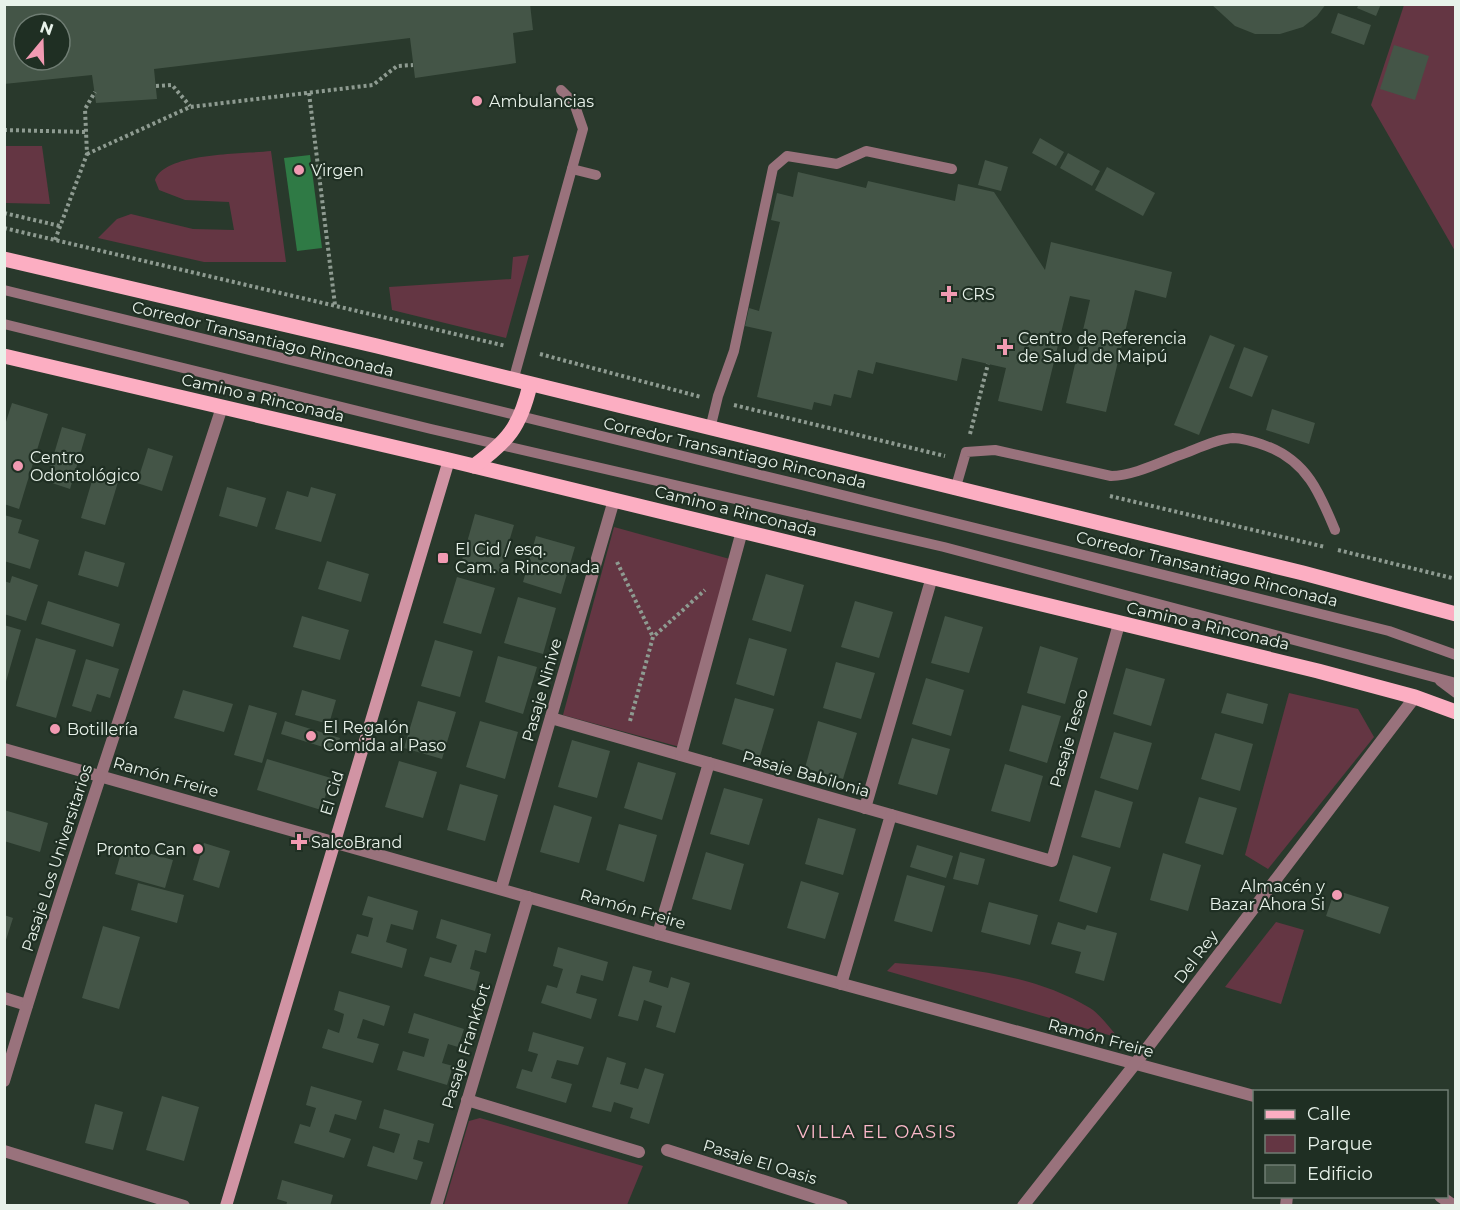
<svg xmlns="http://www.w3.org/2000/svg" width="1460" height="1210" font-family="Montserrat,sans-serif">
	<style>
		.green { fill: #643643 }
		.water { fill: #2f7a45 }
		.building { fill: #445547; fill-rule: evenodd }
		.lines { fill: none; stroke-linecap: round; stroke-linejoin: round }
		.path { stroke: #8e9b91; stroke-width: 4; stroke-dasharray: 3 3; stroke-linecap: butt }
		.lane { stroke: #99727c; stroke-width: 10 }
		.street { stroke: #99727c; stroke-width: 12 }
		.secondary { stroke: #d194a4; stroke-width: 12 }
		.primary { stroke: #fcaec2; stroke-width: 15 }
		.poi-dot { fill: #f19ab2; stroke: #1f2f23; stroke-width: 2 }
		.labels { text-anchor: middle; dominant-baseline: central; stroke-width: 4.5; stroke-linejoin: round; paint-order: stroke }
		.poi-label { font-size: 16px; fill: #e8f2ea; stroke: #1f2f23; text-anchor: start }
		.street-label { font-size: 16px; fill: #e8f2ea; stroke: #1f2f23 }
		.neighbourhood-label { font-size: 18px; letter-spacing: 1.5px; fill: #fcb9ca; stroke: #1f2f23 }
	</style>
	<rect width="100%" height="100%" fill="#29392c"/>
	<!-- green -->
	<g class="green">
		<path d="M1404 5H1455V251L1371 105Z"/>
		<path d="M5 146H42L50 204 5 203Z"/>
		<path d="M271 151 286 262H204L98 238 117 219 131 214 193 229 234 230 229 202 185 200 159 190 155 180C164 152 245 154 271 151Z"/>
		<path d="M529 255 506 338 392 310 389 287 511 279 513 257Z"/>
		<path d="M614 527 737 561 687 749 563 715Z"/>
		<path d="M1289 693 1358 709 1374 737 1268 869 1245 855Z"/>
		<path d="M1276 922 1304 930 1281 1004 1225 987Z"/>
		<path d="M895 963C963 968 1031 973 1090 1008 1101 1015 1110 1029 1119 1038L887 971Z"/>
		<path d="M480 1118 643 1166 627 1205H444L469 1121Z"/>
	</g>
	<!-- water -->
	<path class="water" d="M310 155 322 248 297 251 284 158Z"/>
	<!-- building -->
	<g class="building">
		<path d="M4 4H530L533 30 513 33 516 63 415 78 410 38 154 69 157 99 96 103 92 75 4 84ZM24 24H60V60H24Z"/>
		<path d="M1211 4H1326L1317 16 1303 27 1280 34H1255L1235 26Z"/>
		<path d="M1359 4H1381L1376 16 1357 8Z"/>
		<path d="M1338 13 1371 25 1364 45 1331 33Z"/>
		<path d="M1394 45 1429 56 1415 100 1380 89Z"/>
		<path d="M1040 138 1064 152 1056 166 1032 153Z"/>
		<path d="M1068 153 1100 171 1092 186 1060 168Z"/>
		<path d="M985 160 1008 167 1001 191 978 185Z"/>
		<path d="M1107 167 1155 193 1143 216 1095 190Z"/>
		<path d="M798 172 866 188 868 181 955 201 958 184 994 192 1045 270 1051 242 1172 272 1166 298 1135 290 1106 412 1066 403 1090 300 1070 296 1042 411 998 401 1006 368 962 358 957 381 876 362 873 374 858 370 851 398 834 394 831 406 814 402 812 410 757 397 772 332 745 326 749 308 759 311 780 222 771 220 777 193 793 197Z"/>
		<path d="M1210 335 1235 345 1199 435 1174 425Z"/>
		<path d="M1244 347 1268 356 1252 397 1229 388Z"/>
		<path d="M12 403 48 414 19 509 4 504V428Z"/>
		<path d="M1272 409 1315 423 1309 444 1266 430Z"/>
		<path d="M62 427 86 434 70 489 46 481Z"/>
		<path d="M148 448 173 456 162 491 137 483Z"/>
		<path d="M94 474 118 482 105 525 81 518Z"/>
		<path d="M227 487 266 498 257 527 219 516Z"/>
		<path d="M311 487 336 494 321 542 275 529 287 491 308 497Z"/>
		<path d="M475 514 514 525 500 572 462 560Z"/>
		<path d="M4 515 22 520 18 533 39 540 30 569 4 561Z"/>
		<path d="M536 536 575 547 561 594 523 582Z"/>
		<path d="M85 551 125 563 118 587 78 575Z"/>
		<path d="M327 561 369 574 361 602 318 589Z"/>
		<path d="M766 574 804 585 791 632 752 620Z"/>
		<path d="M12 576 38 585 26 621 4 614V581L10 583Z"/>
		<path d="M457 577 495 588 481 634 443 623Z"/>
		<path d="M518 597 556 608 543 654 504 643Z"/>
		<path d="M48 601 120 624 113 647 41 624Z"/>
		<path d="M855 601 893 612 879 658 841 647Z"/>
		<path d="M302 616 349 630 340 660 293 647Z"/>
		<path d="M945 616 983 627 969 673 931 663Z"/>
		<path d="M4 625 21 630 5 685 4 684Z"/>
		<path d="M36 638 76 650 56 718 16 706Z"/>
		<path d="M749 638 787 649 774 696 736 684Z"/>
		<path d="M435 640 473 651 460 697 421 686Z"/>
		<path d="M1040 646 1078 658 1065 704 1027 693Z"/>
		<path d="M498 656 537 667 523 714 485 702Z"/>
		<path d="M86 659 119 669 110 698 97 694 91 712 72 706Z"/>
		<path d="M836 662 875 673 861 719 823 708Z"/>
		<path d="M1126 668 1165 679 1151 726 1113 714Z"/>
		<path d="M926 678 964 690 951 736 912 724Z"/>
		<path d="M183 690 233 704 224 732 174 718Z"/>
		<path d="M302 690 336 700 329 724 295 715Z"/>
		<path d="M1227 693 1268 704 1263 724 1221 713Z"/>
		<path d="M735 698 774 709 760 756 722 744Z"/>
		<path d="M418 701 456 712 442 759 404 748Z"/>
		<path d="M249 705 277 713 262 763 234 755Z"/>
		<path d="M1022 705 1061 716 1047 763 1009 751Z"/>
		<path d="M285 721 340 738 336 751 281 734Z"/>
		<path d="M480 721 518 732 505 779 466 767Z"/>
		<path d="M818 721 857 733 843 779 805 768Z"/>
		<path d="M1114 732 1152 743 1138 790 1100 778Z"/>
		<path d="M1215 733 1253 744 1240 791 1201 779Z"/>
		<path d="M912 738 950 749 937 795 898 784Z"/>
		<path d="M572 740 610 751 597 798 558 787Z"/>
		<path d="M267 759 331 778 321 810 257 790Z"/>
		<path d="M399 761 437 772 423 818 385 807Z"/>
		<path d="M638 762 676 773 662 820 624 808Z"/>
		<path d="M1005 764 1043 776 1030 822 991 811Z"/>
		<path d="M460 784 498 795 485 841 447 830Z"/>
		<path d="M724 788 763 799 749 845 710 834Z"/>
		<path d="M1095 790 1133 802 1120 848 1081 837Z"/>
		<path d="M1199 797 1237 808 1223 855 1185 843Z"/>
		<path d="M554 805 592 817 579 863 540 852Z"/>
		<path d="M4 810 48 823 40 852 4 841Z"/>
		<path d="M818 818 856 829 843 875 805 864Z"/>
		<path d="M619 824 657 835 644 882 606 870Z"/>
		<path d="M204 843 230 851 219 888 193 880Z"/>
		<path d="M917 845 953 856 946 878 910 867Z"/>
		<path d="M123 846 173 860 165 888 115 874Z"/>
		<path d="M706 852 744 864 731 910 692 899Z"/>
		<path d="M960 852 985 859 978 885 953 879Z"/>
		<path d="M1163 853 1201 865 1188 911 1150 900Z"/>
		<path d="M1073 855 1111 867 1097 913 1059 901Z"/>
		<path d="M907 875 945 886 932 932 894 921Z"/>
		<path d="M801 881 839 893 825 939 787 928Z"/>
		<path d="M138 883 184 895 177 923 131 910Z"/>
		<path d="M1335 890 1389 907 1380 934 1326 916Z"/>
		<path d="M368 896 418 911 413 930 391 924 386 942 407 949 402 968 351 953 357 934 368 937 373 918 362 915Z"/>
		<path d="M989 902 1038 915 1030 945 981 932Z"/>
		<path d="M4 915 13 918 5 943H4Z"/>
		<path d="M441 919 491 934 486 953 475 950 470 969 480 972 475 991 424 976 430 957 451 963 457 945 436 938Z"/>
		<path d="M1058 922 1085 930 1087 925 1117 933 1104 981 1075 973 1081 952 1051 944Z"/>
		<path d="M103 926 140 937 119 1009 82 998Z"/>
		<path d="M558 947 608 962 603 981 581 975 576 993 597 999 591 1019 541 1003 547 985 557 988 563 969 553 966Z"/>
		<path d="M633 966 652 971 649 982 668 988 671 977 690 983 675 1033 656 1027 662 1006 644 1000 638 1021 618 1016Z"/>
		<path d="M339 991 390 1006 384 1026 363 1019 357 1038 379 1044 373 1063 322 1048 328 1029 339 1033 342 1023 344 1014 334 1010Z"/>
		<path d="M414 1013 464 1029 458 1047 448 1044 442 1063 453 1066 447 1085 397 1070 403 1051 424 1057 429 1039 408 1033Z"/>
		<path d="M533 1032 584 1047 578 1065 557 1060 551 1078 572 1084 566 1103 516 1088 522 1069 532 1072 538 1054 528 1051Z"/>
		<path d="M607 1057 626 1063 620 1084 638 1089 645 1068 664 1074 649 1124 630 1118 633 1108 614 1102 611 1112 592 1107Z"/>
		<path d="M311 1086 362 1101 356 1120 335 1114 329 1132 351 1139 344 1158 294 1143 300 1124 310 1127 316 1108 306 1105Z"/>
		<path d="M162 1096 199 1107 184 1161 146 1150Z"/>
		<path d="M95 1104 123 1112 113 1150 85 1143Z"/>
		<path d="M384 1109 434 1124 429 1143 418 1140 413 1159 423 1162 417 1180 367 1166 373 1146 394 1153 400 1134 379 1128Z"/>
		<path d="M282 1180 333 1195 330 1206H286L287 1202 277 1199Z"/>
	</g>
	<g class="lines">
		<!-- path -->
		<g class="path">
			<path d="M156 86 172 85 190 106"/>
			<path d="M309 93 335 305"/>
			<path d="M4 130 86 132"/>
			<path d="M87 154 190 107 373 85 397 66 413 65"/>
			<path d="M4 213 60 226"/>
			<path d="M4 228 506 346"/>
			<path d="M55 240 87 154 85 109 95 92"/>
			<path d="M540 354 701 397"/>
			<path d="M734 405 945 456"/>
			<path d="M970 434 988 364"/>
			<path d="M1110 496 1325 547"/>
			<path d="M1338 550 1456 579"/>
			<path d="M617 562 653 637"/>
			<path d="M630 721 653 637 705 590"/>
		</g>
		<!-- lane -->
		<g class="lane">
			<path d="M572 169 596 175"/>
			<path d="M4 290C466 404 928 514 1389 631L1456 655"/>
			<path d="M4 324 431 429 944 547 1456 683"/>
			<path d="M513 381 583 129 574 103 561 90"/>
			<path d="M710 429 718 396 734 351 773 168 787 156 837 164 866 151 952 169"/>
			<path d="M955 490 966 452 995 450 1111 476C1135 475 1158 463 1180 455 1197 449 1216 439 1233 438 1245 438 1258 443 1269 447 1308 463 1320 494 1335 530"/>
			<path d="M1440 681 1456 693"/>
		</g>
		<!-- street -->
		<g class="street">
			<path d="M551 718 1052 861 1119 624"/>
			<path d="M4 749 658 934 1254 1096"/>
			<path d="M681 755 742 531"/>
			<path d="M865 808 932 577"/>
			<path d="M501 889 614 500"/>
			<path d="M658 934 709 763"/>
			<path d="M841 984 891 815"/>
			<path d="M4 998 27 1005"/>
			<path d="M4 1081C72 855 149 632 222 407"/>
			<path d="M467 1100 639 1152"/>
			<path d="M667 1150 842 1206"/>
			<path d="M4 1151 184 1206"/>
			<path d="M1440 1196 1454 1206"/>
			<path d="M436 1206 528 897"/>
			<path d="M1023 1206 1135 1064 1415 697"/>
			<path d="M1286 1206 1287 1196"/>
		</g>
		<!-- secondary -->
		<path class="secondary" d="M226 1206 449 460"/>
		<!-- primary -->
		<g class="primary">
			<path d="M4 259 377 346 1303 573 1456 614"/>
			<path d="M4 356 449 460 1318 671 1415 697 1456 712"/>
			<path d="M474 466C508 441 520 427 530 385"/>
		</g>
	</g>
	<!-- markers -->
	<g class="poi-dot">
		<circle cx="477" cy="101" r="6"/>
		<circle cx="299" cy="170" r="6"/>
		<path d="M946 285h6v6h6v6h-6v6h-6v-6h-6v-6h6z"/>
		<path d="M1002 338h6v6h6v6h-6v6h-6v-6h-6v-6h6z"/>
		<circle cx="18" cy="466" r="6"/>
		<rect x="437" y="552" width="12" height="12" rx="3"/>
		<circle cx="55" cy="729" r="6"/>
		<circle cx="311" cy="736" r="6"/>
		<path d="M296 833h6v6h6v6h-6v6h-6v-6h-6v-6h6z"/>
		<circle cx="198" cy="849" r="6"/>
		<circle cx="1337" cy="895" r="6"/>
	</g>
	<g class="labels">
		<!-- poi labels -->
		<g class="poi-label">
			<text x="489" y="101">Ambulancias</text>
			<text x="311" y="170">Virgen</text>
			<text x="962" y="294">CRS</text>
			<text x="1018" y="338">Centro de Referencia<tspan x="1018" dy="18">de Salud de Maipú</tspan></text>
			<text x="30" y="457">Centro<tspan x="30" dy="18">Odontológico</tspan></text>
			<text x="455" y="549">El Cid / esq.<tspan x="455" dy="18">Cam. a Rinconada</tspan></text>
			<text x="323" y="727">El Regalón<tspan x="323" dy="18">Comida al Paso</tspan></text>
			<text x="67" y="729">Botillería</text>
			<text x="311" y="842">SalcoBrand</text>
			<text x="186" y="849" text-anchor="end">Pronto Can</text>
			<text x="1325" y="886" text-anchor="end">Almacén y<tspan x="1325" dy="18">Bazar Ahora Si</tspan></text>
		</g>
		<!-- street labels -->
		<g class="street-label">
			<text transform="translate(263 339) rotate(14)">Corredor Transantiago Rinconada</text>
			<text transform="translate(263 398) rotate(13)">Camino a Rinconada</text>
			<text transform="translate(735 453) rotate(13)">Corredor Transantiago Rinconada</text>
			<text transform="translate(736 511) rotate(14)">Camino a Rinconada</text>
			<text transform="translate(1207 569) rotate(14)">Corredor Transantiago Rinconada</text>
			<text transform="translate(1208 626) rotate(13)">Camino a Rinconada</text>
			<text transform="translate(542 690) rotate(-74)">Pasaje Ninive</text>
			<text transform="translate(1069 738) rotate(-74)">Pasaje Teseo</text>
			<text transform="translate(806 774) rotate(16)">Pasaje Babilonia</text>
			<text transform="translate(166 777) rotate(16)">Ramón Freire</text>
			<text transform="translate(332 793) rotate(-73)">El Cid</text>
			<text transform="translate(57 858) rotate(-72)">Pasaje Los Universitarios</text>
			<text transform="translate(633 909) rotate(16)">Ramón Freire</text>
			<text transform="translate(1196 957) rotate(-53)">Del Rey</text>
			<text transform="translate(1101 1038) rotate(15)">Ramón Freire</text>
			<text transform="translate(466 1046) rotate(-73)">Pasaje Frankfort</text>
			<text transform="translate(760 1162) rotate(17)">Pasaje El Oasis</text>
		</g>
		<!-- neighbourhood labels -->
		<g class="neighbourhood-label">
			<text x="877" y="1132">VILLA EL OASIS</text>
		</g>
	</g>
	<!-- border -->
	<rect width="1460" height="1210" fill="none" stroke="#e8f2ea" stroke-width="12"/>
	<!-- legend -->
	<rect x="1253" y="1090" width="195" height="108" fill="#1f2f23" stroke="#6f7d73" stroke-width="1.5"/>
	<rect x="1265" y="1110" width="30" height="9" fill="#fcaec2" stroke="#6f7d73" stroke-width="1.5"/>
	<text x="1307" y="1120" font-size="18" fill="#e8f2ea">Calle</text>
	<rect x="1265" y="1135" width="30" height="18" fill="#643643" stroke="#6f7d73" stroke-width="1.5"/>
	<text x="1307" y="1150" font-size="18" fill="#e8f2ea">Parque</text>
	<rect x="1265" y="1165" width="30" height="18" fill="#445547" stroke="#6f7d73" stroke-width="1.5"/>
	<text x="1307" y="1180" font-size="18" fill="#e8f2ea">Edificio</text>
	<!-- north arrow -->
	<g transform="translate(42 42) rotate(19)"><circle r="28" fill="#1f2f23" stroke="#6f7d73" stroke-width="1.5"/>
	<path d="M0-4.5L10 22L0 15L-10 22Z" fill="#f19ab2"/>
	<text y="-9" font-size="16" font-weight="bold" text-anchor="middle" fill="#e8f2ea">N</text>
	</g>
</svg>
